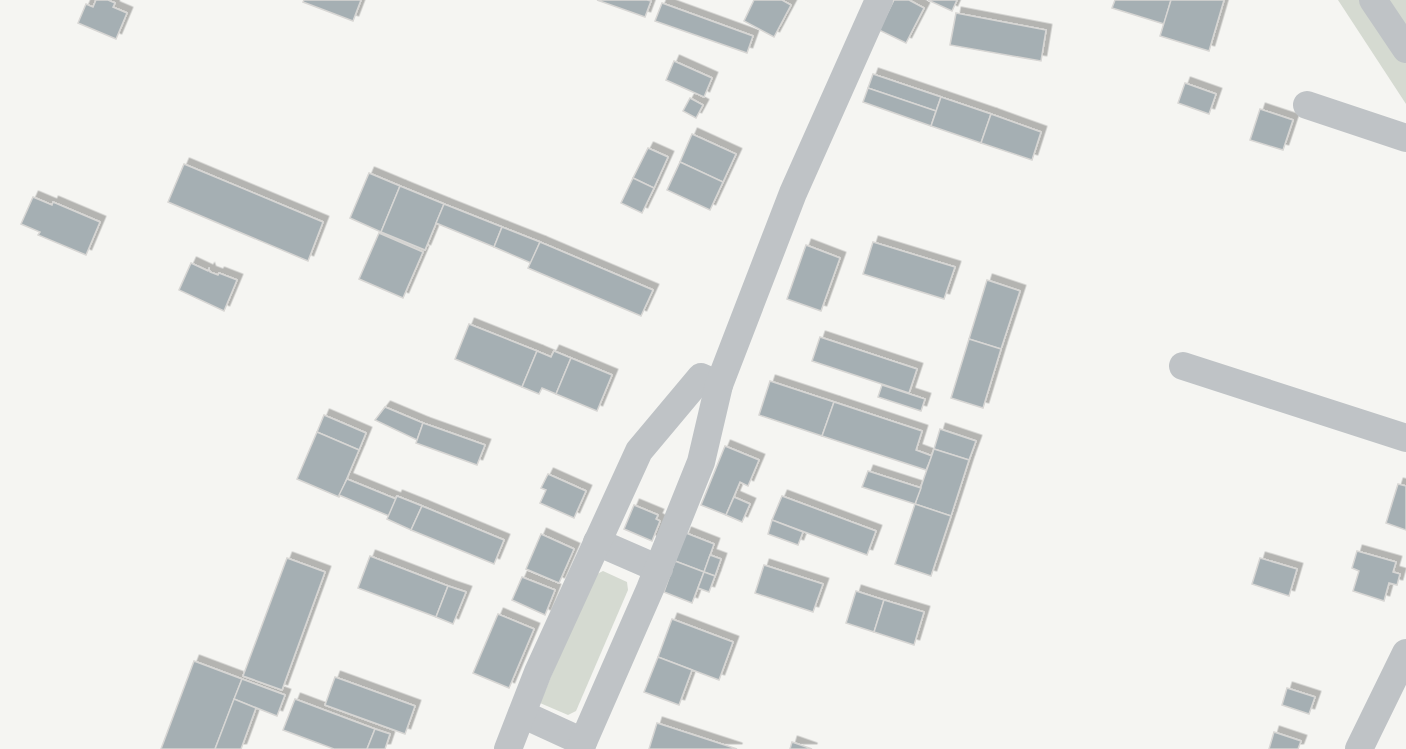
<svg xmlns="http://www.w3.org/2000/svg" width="1406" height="749" font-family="'Fira Sans Condensed',sans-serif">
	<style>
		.green { fill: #d5dad1 }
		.building { fill: #a5afb3; stroke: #d7d6d4; stroke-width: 1.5; filter: url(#shadow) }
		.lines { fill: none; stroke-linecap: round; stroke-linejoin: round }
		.minor { stroke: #bfc3c6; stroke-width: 28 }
	</style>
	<defs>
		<filter id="shadow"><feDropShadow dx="5.5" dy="-5.5" stdDeviation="0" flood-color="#0004"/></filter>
	</defs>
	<rect width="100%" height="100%" fill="#f5f5f2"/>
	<!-- green -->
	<g class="green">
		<path d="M1338 0H1365L1406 62V104Z"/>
		<path d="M1381 0H1406V38Z"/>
		<path d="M603 571 627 582 628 590 576 711 568 715 540 703 593 576Z"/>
	</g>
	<!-- building -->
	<g class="building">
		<path d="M96 0H108L115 3 113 7 127 13 116 39 78 23 86 4 93 7Z"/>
		<path d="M304 0H361L353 21 303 2Z"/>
		<path d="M597 0H647L651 1 645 17Z"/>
		<path d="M754 0H782L791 5 774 37 744 21Z"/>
		<path d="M894 0H909L924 8 906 43 879 30Z"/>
		<path d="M928 0H957L952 11Z"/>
		<path d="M1115 0H1171L1164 24 1112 8Z"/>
		<path d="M1171 0H1224L1209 51 1160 36Z"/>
		<path d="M662 3 753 36 747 53 655 21Z"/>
		<path d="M956 13 1046 30 1041 61 950 45Z"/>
		<path d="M674 61 712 78 704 97 666 80Z"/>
		<path d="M873 74 941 97 936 111 868 88Z"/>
		<path d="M1185 83 1216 94 1209 114 1178 103Z"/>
		<path d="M868 88 936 111 931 126 863 102Z"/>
		<path d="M941 97 991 114 981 143 931 126Z"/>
		<path d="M690 98 703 105 696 118 683 111Z"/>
		<path d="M1260 109 1293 120 1283 150 1250 140Z"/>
		<path d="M991 114 1041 132 1032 160 981 143Z"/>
		<path d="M692 134 736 154 723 182 680 162Z"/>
		<path d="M648 148 668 157 654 188 633 178Z"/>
		<path d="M680 162 723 182 710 210 667 190Z"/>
		<path d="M184 164 323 222 308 261 168 202Z"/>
		<path d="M369 173 400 186 381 232 350 218Z"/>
		<path d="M633 178 654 188 642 213 621 203Z"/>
		<path d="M400 186 444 204 425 250 381 232Z"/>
		<path d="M33 197 52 205 53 202 100 222 86 255 38 235 40 232 21 224Z"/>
		<path d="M444 204 502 227 494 247 436 223Z"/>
		<path d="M502 227 540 242 531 263 494 247Z"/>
		<path d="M379 233 423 252 403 298 359 279Z"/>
		<path d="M540 242 653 290 641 316 528 268Z"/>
		<path d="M873 242 955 267 944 299 863 274Z"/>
		<path d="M806 245 840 258 821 311 787 299Z"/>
		<path d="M191 263 208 271 209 269 210 272 218 275 219 273 237 280 224 311 179 290Z"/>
		<path d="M987 280 1020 291 1001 349 969 339Z"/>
		<path d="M469 324 537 351 522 387 455 359Z"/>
		<path d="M820 337 917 369 909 393 812 361Z"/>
		<path d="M969 339 1001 349 983 408 951 398Z"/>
		<path d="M537 351 551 357 554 351 571 358 556 394 542 388 539 394 522 387Z"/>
		<path d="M571 358 612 375 597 411 556 394Z"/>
		<path d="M770 381 834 402 822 436 759 415Z"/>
		<path d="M882 385 925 399 921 411 878 397Z"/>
		<path d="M834 402 922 431 916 450 932 456 926 470 822 436Z"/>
		<path d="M385 407 423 423 417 440 375 420Z"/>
		<path d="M324 415 366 433 359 450 317 432Z"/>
		<path d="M423 423 485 445 477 465 416 443Z"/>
		<path d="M940 429 976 441 969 460 934 449Z"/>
		<path d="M317 432 359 450 339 497 297 479Z"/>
		<path d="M725 446 759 460 748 486 740 482 726 515 701 505Z"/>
		<path d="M934 449 969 460 951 516 915 504Z"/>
		<path d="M868 471 921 488 915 504 862 487Z"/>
		<path d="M548 474 586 491 574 518 540 503 546 490 541 488Z"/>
		<path d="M347 479 396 499 389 516 339 495Z"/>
		<path d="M1398 484 1406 486V530L1386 523Z"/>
		<path d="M397 496 422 506 411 530 387 519Z"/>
		<path d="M782 496 876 531 867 555 772 520Z"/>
		<path d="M734 497 750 504 742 522 726 515Z"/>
		<path d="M915 504 951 516 931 576 895 564Z"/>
		<path d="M634 505 658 515 656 519 660 521 652 541 624 529Z"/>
		<path d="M422 506 504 540 494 564 411 530Z"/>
		<path d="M772 520 803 532 798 545 768 534Z"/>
		<path d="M686 533 714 544 704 572 675 561Z"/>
		<path d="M541 534 574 549 559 583 526 569Z"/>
		<path d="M1357 551 1396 562 1393 572 1400 574 1397 585 1389 583 1384 601 1353 591 1359 571 1352 568Z"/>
		<path d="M710 555 721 559 715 576 704 572Z"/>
		<path d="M370 556 448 586 436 617 358 588Z"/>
		<path d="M287 558 325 572 282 690 243 676Z"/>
		<path d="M1260 558 1297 569 1289 596 1252 584Z"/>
		<path d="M675 561 704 572 692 603 664 592Z"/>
		<path d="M764 565 823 584 813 612 755 593Z"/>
		<path d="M704 572 715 576 709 592 698 588Z"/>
		<path d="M522 577 555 590 545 615 512 600Z"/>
		<path d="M448 586 466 592 453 624 436 617Z"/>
		<path d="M856 591 884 600 874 632 846 623Z"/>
		<path d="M884 600 924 612 914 645 874 632Z"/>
		<path d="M498 614 534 629 509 688 473 673Z"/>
		<path d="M672 619 733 642 719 680 658 657Z"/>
		<path d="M658 657 692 670 679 705 644 692Z"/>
		<path d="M194 661 242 679 215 749H161Z"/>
		<path d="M335 677 415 706 405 734 325 705Z"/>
		<path d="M242 679 285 695 277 716 234 699Z"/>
		<path d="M1287 688 1315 697 1309 714 1282 705Z"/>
		<path d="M234 699 256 708 241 749H215Z"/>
		<path d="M295 699 375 729 367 749H334L283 730Z"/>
		<path d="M657 723 737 749H649Z"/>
		<path d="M375 729 390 734 385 749H367Z"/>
		<path d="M1274 732 1301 741 1298 749H1269Z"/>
		<path d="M792 742 812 749H790Z"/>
	</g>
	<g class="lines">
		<!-- minor -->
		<g class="minor">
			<path d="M1373 0 1406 49"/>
			<path d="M1307 105 1406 138"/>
			<path d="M1183 366 1406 438"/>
			<path d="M597 542 659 569"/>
			<path d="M522 714 583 742"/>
			<path d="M508 749 538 672 639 451 701 377 719 385"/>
			<path d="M580 749 650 589 701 462 719 385 793 193 879 0"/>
			<path d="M1359 749 1406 653"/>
		</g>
	</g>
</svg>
